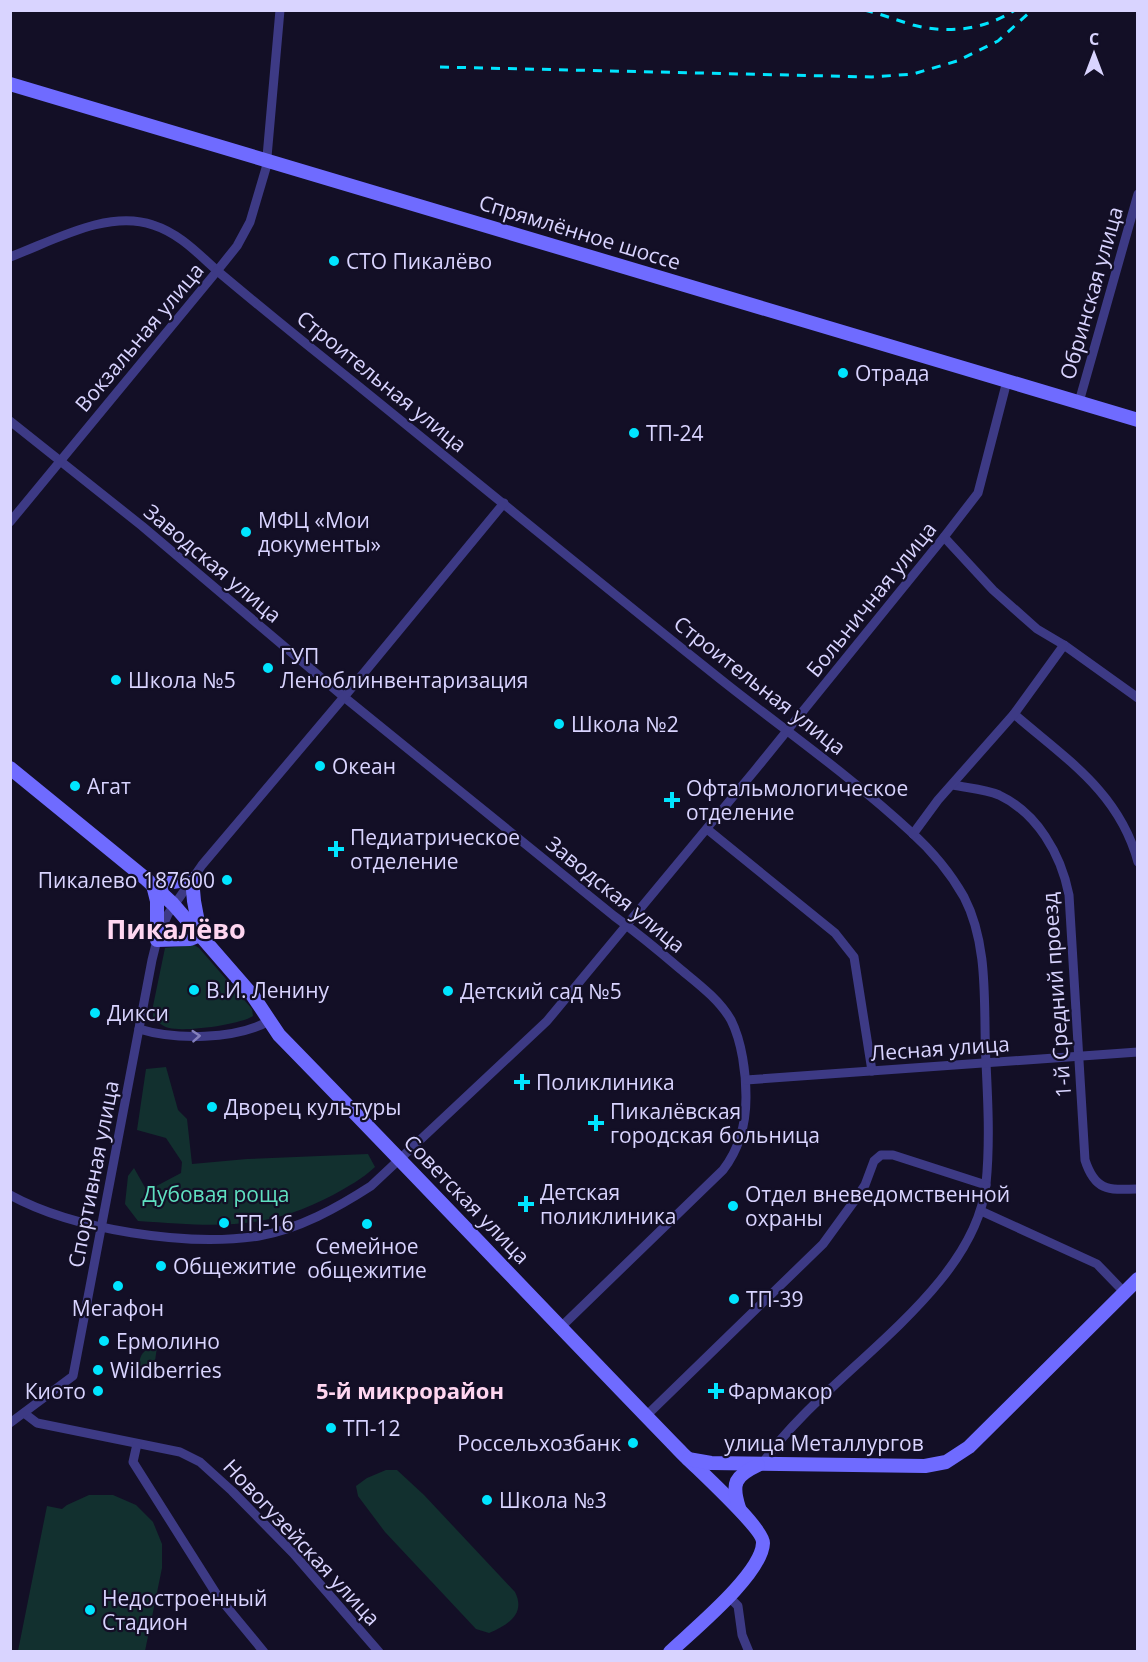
<svg xmlns="http://www.w3.org/2000/svg" width="1148" height="1662" font-family="'Open Sans',sans-serif">
	<style>
		.green { fill: #12302f }
		.lines { fill: none; stroke-linecap: round; stroke-linejoin: round }
		.street { stroke: #3d3a85; stroke-width: 9 }
		.secondary { stroke: #6f6bff; stroke-width: 14 }
		.rail { stroke: #00e5ff; stroke-width: 3; stroke-dasharray: 9 8; stroke-linecap: butt }
		.oneway { stroke: #837fbc }
		.poi-dot { fill: #00e5ff; stroke: #130f26; stroke-width: 2 }
		.labels { text-anchor: middle; dominant-baseline: central; stroke-width: 4.5; stroke-linejoin: round; paint-order: stroke }
		.street-label { font-size: 21px; fill: #d9d4ff; stroke: #130f26 }
		.poi-label { font-size: 21px; fill: #d9d4ff; stroke: #130f26; text-anchor: start }
		.park-label { font-size: 21px; fill: #5fe0c0; stroke: #130f26 }
		.neighbourhood-label { font-size: 22px; font-weight: bold; fill: #ffd6f0; stroke: #130f26 }
		.district-label { font-size: 27px; font-weight: bold; fill: #ffd6f0; stroke: #130f26 }
	</style>
	<rect width="100%" height="100%" fill="#130f26"/>
	<!-- green -->
	<g class="green">
		<path d="M194 945 199 948 252 1009 253 1016C239 1025 185 1032 169 1028 162 1026 158 1022 153 1018V1006L165 948Z"/>
		<path d="M166 1067 178 1110 187 1119 192 1164 247 1159 368 1154 375 1167C362 1179 349 1186 333 1195 263 1232 214 1226 138 1221L125 1204 128 1176 134 1168 147 1191 181 1173 182 1162 166 1138 137 1130 146 1069Z"/>
		<path d="M157 1347 154 1368 139 1366C140 1353 144 1349 157 1347Z"/>
		<path d="M386 1470H397L424 1495 515 1592C526 1614 508 1625 489 1633L476 1629 385 1532 358 1496 356 1486 367 1478Z"/>
		<path d="M89 1495H113L136 1505 153 1522 162 1544V1568L145 1651H18L47 1506 62 1509 67 1505Z"/>
	</g>
	<g class="lines">
		<!-- street -->
		<g class="street">
			<path d="M10 257C53 241 108 209 153 225 181 234 199 255 221 274 264 310 307 345 351 380 477 482 602 585 729 686 790 734 854 779 911 832 931 850 951 874 964 897 990 947 983 1009 986 1063 988 1103 990 1144 986 1184 974 1294 822 1375 762 1464"/>
			<path d="M1079 402 1138 194"/>
			<path d="M10 421 142 526 344 697 614 916C636 932 658 950 679 968 697 983 719 999 731 1020 742 1042 746 1073 746 1097 746 1124 740 1148 723 1170L561 1327"/>
			<path d="M10 522 217 271 237 246 250 222 266 168 280 10"/>
			<path d="M944 537 993 590 1037 629 1064 645 1138 698"/>
			<path d="M1014 714C1066 759 1119 792 1138 862"/>
			<path d="M953 785C967 788 985 789 999 795 1037 813 1061 854 1069 895L1085 1160C1095 1191 1108 1190 1138 1189"/>
			<path d="M707 829 835 933 854 957 872 1071"/>
			<path d="M913 834 938 800 1014 714 1064 645"/>
			<path d="M139 1029C175 1040 235 1040 269 1021"/>
			<path d="M746 1080 1138 1052"/>
			<path d="M10 1195C74 1230 187 1247 259 1236 299 1229 337 1208 371 1186L547 1021 756 769 944 537 978 493 1007 381"/>
			<path d="M981 1211 1097 1264 1124 1292"/>
			<path d="M24 1413 37 1423 180 1452 200 1462 232 1491 293 1553 379 1652"/>
			<path d="M646 1416 823 1244 855 1200 865 1185 874 1161 881 1155H893L986 1185"/>
			<path d="M10 1423 73 1376 152 960 157 940 168 914 202 865 344 697 504 503"/>
			<path d="M137 1444 133 1462 217 1595 264 1652"/>
			<path d="M728 1596 738 1606 742 1635 749 1652"/>
		</g>
		<!-- secondary -->
		<g class="secondary">
			<path d="M10 84 1138 420"/>
			<path d="M10 768 146 879 173 904 253 996 279 1035C413 1172 545 1312 679 1450 693 1465 764 1528 763 1543 762 1574 693 1630 670 1652"/>
			<path d="M153 885 157 901V940L190 939 200 935"/>
			<path d="M153 885 192 879 194 901 200 933"/>
			<path d="M688 1459 711 1463 925 1466 946 1462 969 1447 1138 1279"/>
			<path d="M739 1508C731 1483 735 1476 758 1465"/>
		</g>
		<!-- rail -->
		<g class="rail">
			<path d="M864 10C881 14 896 20 913 25 948 34 984 30 1015 10"/>
			<path d="M440 67 872 77 913 74 957 61 998 41 1032 10"/>
		</g>
	</g>
	<!-- one-way arrows -->
	<defs><path id="oneway-chevron" d="M-2-3.5L2.5 0L-2 3.5" fill="none" stroke-width="1.6" stroke-linecap="round" stroke-linejoin="round" transform="scale(1.5)"/></defs>
	<use class="oneway" href="#oneway-chevron" transform="translate(196 1036) rotate(-4)"/>
	<!-- markers -->
	<g class="poi-dot">
		<circle cx="334" cy="261" r="6"/>
		<circle cx="843" cy="373" r="6"/>
		<circle cx="634" cy="433" r="6"/>
		<circle cx="246" cy="532" r="6"/>
		<circle cx="268" cy="668" r="6"/>
		<circle cx="116" cy="680" r="6"/>
		<circle cx="559" cy="724" r="6"/>
		<circle cx="320" cy="766" r="6"/>
		<circle cx="75" cy="786" r="6"/>
		<path d="M669 791h6v6h6v6h-6v6h-6v-6h-6v-6h6z"/>
		<path d="M333 840h6v6h6v6h-6v6h-6v-6h-6v-6h6z"/>
		<circle cx="227" cy="880" r="6"/>
		<circle cx="194" cy="990" r="6"/>
		<circle cx="448" cy="991" r="6"/>
		<circle cx="95" cy="1013" r="6"/>
		<path d="M519 1073h6v6h6v6h-6v6h-6v-6h-6v-6h6z"/>
		<circle cx="212" cy="1107" r="6"/>
		<path d="M593 1114h6v6h6v6h-6v6h-6v-6h-6v-6h6z"/>
		<path d="M523 1195h6v6h6v6h-6v6h-6v-6h-6v-6h6z"/>
		<circle cx="733" cy="1206" r="6"/>
		<circle cx="224" cy="1223" r="6"/>
		<circle cx="367" cy="1224" r="6"/>
		<circle cx="161" cy="1266" r="6"/>
		<circle cx="118" cy="1286" r="6"/>
		<circle cx="734" cy="1299" r="6"/>
		<circle cx="104" cy="1341" r="6"/>
		<circle cx="98" cy="1370" r="6"/>
		<circle cx="98" cy="1391" r="6"/>
		<path d="M713 1382h6v6h6v6h-6v6h-6v-6h-6v-6h6z"/>
		<circle cx="331" cy="1428" r="6"/>
		<circle cx="633" cy="1443" r="6"/>
		<circle cx="487" cy="1500" r="6"/>
		<circle cx="90" cy="1610" r="6"/>
	</g>
	<g class="labels">
		<!-- street labels -->
		<g class="street-label">
			<text transform="translate(580 232) rotate(17)">Спрямлённое шоссе</text>
			<text transform="translate(1091 293) rotate(-74)">Обринская улица</text>
			<text transform="translate(139 337) rotate(-50)">Вокзальная улица</text>
			<text transform="translate(382 381) rotate(39)">Строительная улица</text>
			<text transform="translate(213 563) rotate(40)">Заводская улица</text>
			<text transform="translate(871 599) rotate(-51)">Больничная улица</text>
			<text transform="translate(760 685) rotate(38)">Строительная улица</text>
			<text transform="translate(616 894) rotate(39)">Заводская улица</text>
			<text transform="translate(1056 995) rotate(-94)">1-й Средний проезд</text>
			<text transform="translate(940 1048) rotate(-4)">Лесная улица</text>
			<text transform="translate(93 1174) rotate(-79)">Спортивная улица</text>
			<text transform="translate(467 1199) rotate(46)">Советская улица</text>
			<text x="824" y="1443">улица Металлургов</text>
			<text transform="translate(302 1542) rotate(47)">Новогузейская улица</text>
		</g>
		<!-- poi labels -->
		<g class="poi-label">
			<text x="346" y="261">СТО Пикалёво</text>
			<text x="855" y="373">Отрада</text>
			<text x="646" y="433">ТП-24</text>
			<text x="258" y="520">МФЦ «Мои<tspan x="258" dy="24">документы»</tspan></text>
			<text x="280" y="656">ГУП<tspan x="280" dy="24">Леноблинвентаризация</tspan></text>
			<text x="128" y="680">Школа №5</text>
			<text x="571" y="724">Школа №2</text>
			<text x="332" y="766">Океан</text>
			<text x="87" y="786">Агат</text>
			<text x="686" y="788">Офтальмологическое<tspan x="686" dy="24">отделение</tspan></text>
			<text x="350" y="837">Педиатрическое<tspan x="350" dy="24">отделение</tspan></text>
			<text x="215" y="880" text-anchor="end">Пикалево 187600</text>
			<text x="206" y="990">В.И. Ленину</text>
			<text x="460" y="991">Детский сад №5</text>
			<text x="107" y="1013">Дикси</text>
			<text x="536" y="1082">Поликлиника</text>
			<text x="224" y="1107">Дворец культуры</text>
			<text x="610" y="1111">Пикалёвская<tspan x="610" dy="24">городская больница</tspan></text>
			<text x="540" y="1192">Детская<tspan x="540" dy="24">поликлиника</tspan></text>
			<text x="745" y="1194">Отдел вневедомственной<tspan x="745" dy="24">охраны</tspan></text>
			<text x="236" y="1223">ТП-16</text>
			<text x="367" y="1246" text-anchor="middle">Семейное<tspan x="367" dy="24">общежитие</tspan></text>
			<text x="173" y="1266">Общежитие</text>
			<text x="746" y="1299">ТП-39</text>
			<text x="118" y="1308" text-anchor="middle">Мегафон</text>
			<text x="116" y="1341">Ермолино</text>
			<text x="110" y="1370">Wildberries</text>
			<text x="86" y="1391" text-anchor="end">Киото</text>
			<text x="728" y="1391">Фармакор</text>
			<text x="343" y="1428">ТП-12</text>
			<text x="621" y="1443" text-anchor="end">Россельхозбанк</text>
			<text x="499" y="1500">Школа №3</text>
			<text x="102" y="1598">Недостроенный<tspan x="102" dy="24">Стадион</tspan></text>
		</g>
		<!-- park labels -->
		<g class="park-label">
			<text x="216" y="1194">Дубовая роща</text>
		</g>
		<!-- neighbourhood labels -->
		<g class="neighbourhood-label">
			<text x="410" y="1390">5-й микрорайон</text>
		</g>
		<!-- district labels -->
		<g class="district-label">
			<text x="176" y="928">Пикалёво</text>
		</g>
	</g>
	<!-- border -->
	<rect width="1148" height="1662" fill="none" stroke="#d9d4ff" stroke-width="24"/>
	<!-- north arrow -->
	<g transform="translate(1094 54)" stroke="#130f26" stroke-width="4.5" paint-order="stroke">
	<path d="M0-4.5L10 22L0 15L-10 22Z" fill="#d9d4ff"/>
	<text y="-9" font-size="16" font-weight="bold" text-anchor="middle" fill="#d9d4ff">С</text>
	</g>
</svg>
